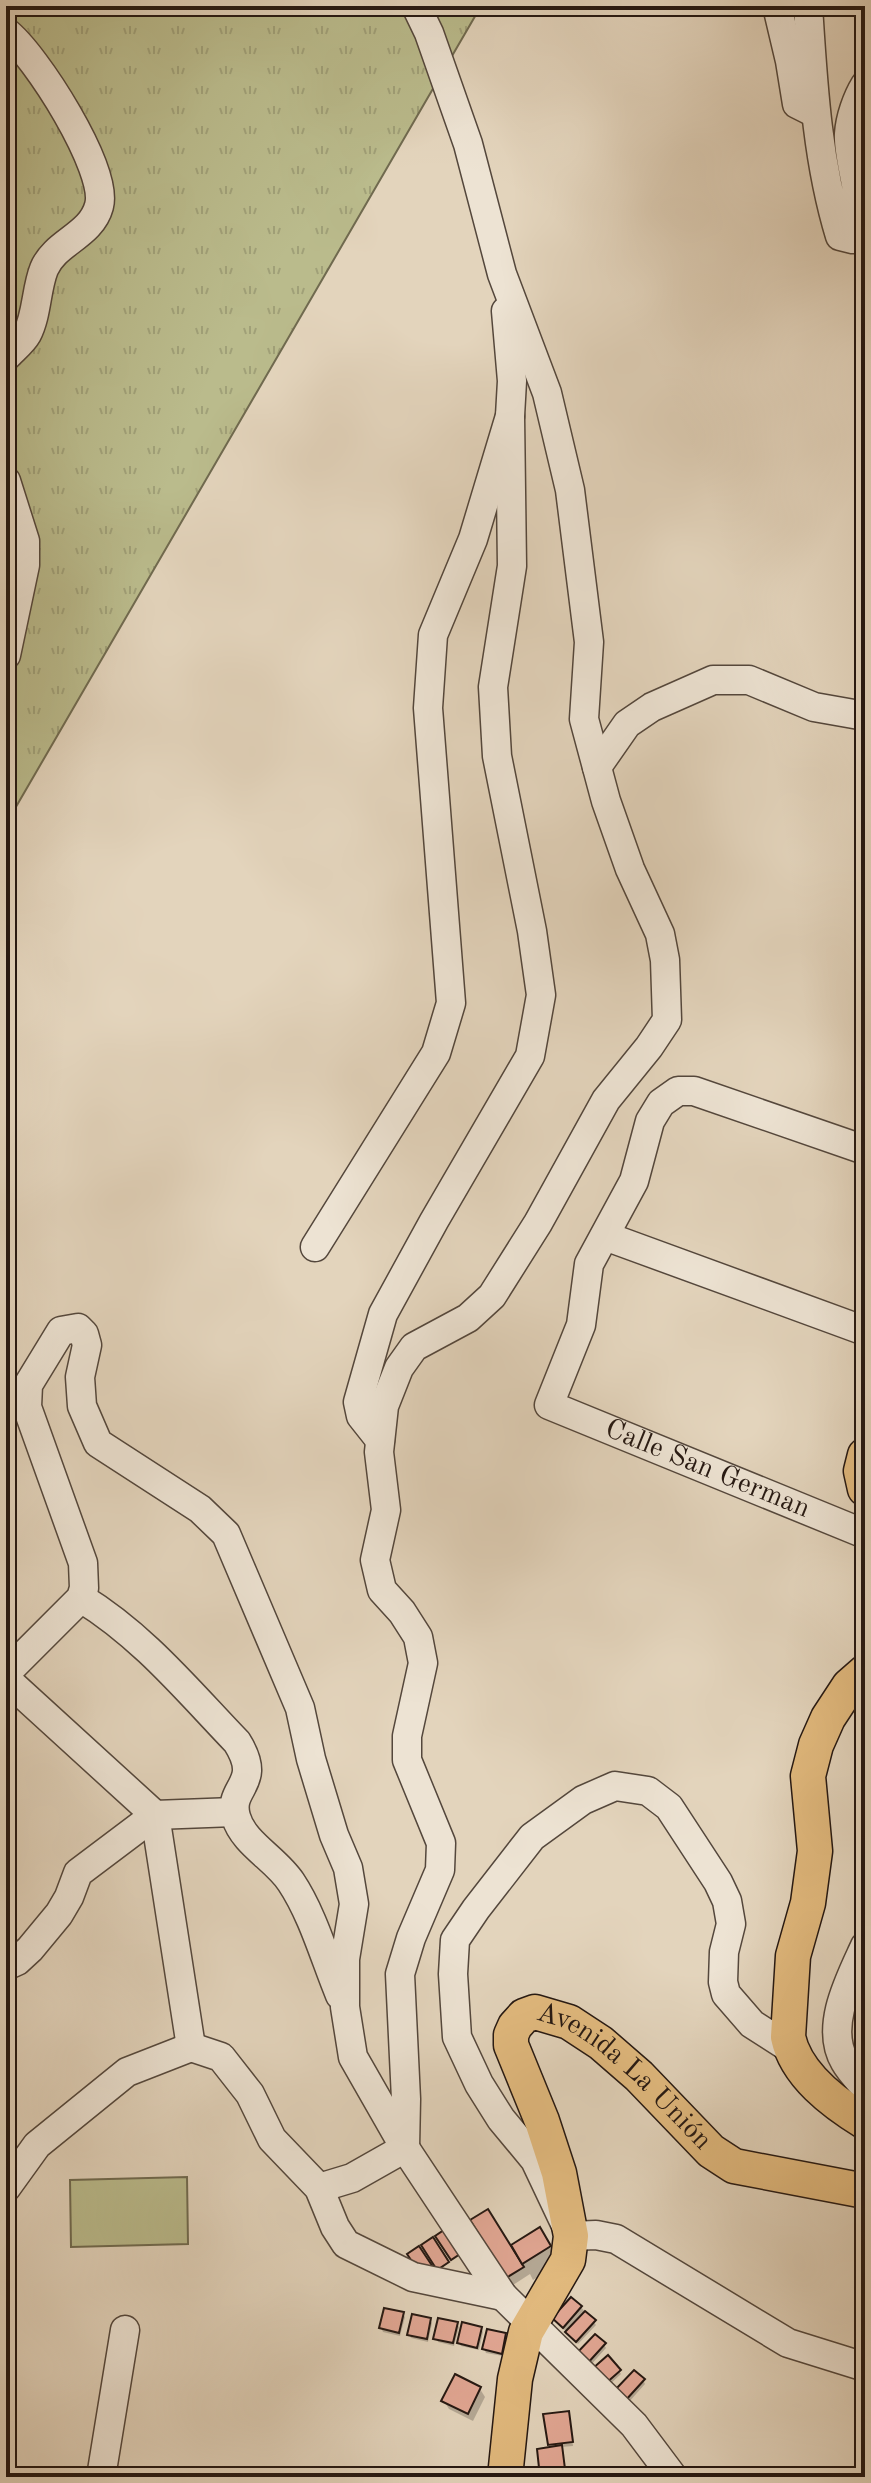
<svg xmlns="http://www.w3.org/2000/svg" width="871" height="2483" font-family="'Old Standard TT',serif">
	<style>
		.grass { fill: url(#grass-tufts); stroke: #706a4f; stroke-width: 2 }
		.garden { fill: #babb8c; stroke: #706a4f; stroke-width: 2 }
		.shadow { fill: #0003 }
		.building { fill: #e2a794; stroke: #251812; stroke-width: 2 }
		.lines { fill: none; stroke-linecap: round; stroke-linejoin: round }
		.minor-casing { stroke: #54473c; stroke-width: 31 }
		.major-casing { stroke: #251812; stroke-width: 37 }
		.minor { stroke: #ede3d3; stroke-width: 28 }
		.major { stroke: #e2ba7e; stroke-width: 34 }
		.labels { text-anchor: middle; dominant-baseline: central; stroke-width: 7; stroke-linejoin: round; paint-order: stroke }
		.street-label { font-size: 28px; fill: #251812; stroke: #ede3d3 }
	</style>
	<defs>
		<pattern id="grass-tufts" width="24" height="20" patternUnits="userSpaceOnUse" patternTransform="scale(2)"><rect width="24" height="20" fill="#babb8c"/><path d="M3 7l-1-3M5 7V3M7 7l1-3M15 17l-1-3M17 17v-4M19 17l1-3" fill="none" stroke="#a0a078"/></pattern>
	</defs>
	<rect width="100%" height="100%" fill="#e3d4bc"/>
	<filter id="stains"><feTurbulence type="fractalNoise" baseFrequency=".0025" numOctaves="4"/><feColorMatrix values="0 0 0 0 .2 0 0 0 0 .09 0 0 0 0 .02 0 0 0 .5 -.17"/></filter>
	<radialGradient id="worn" r=".72"><stop offset=".6" stop-color="#630" stop-opacity="0"/><stop offset="1" stop-color="#630" stop-opacity=".3"/></radialGradient>
	<!-- grass -->
	<path class="grass" d="M6 6H481L6 824Z"/>
	<!-- garden -->
	<path class="garden" d="M187 2177 188 2244 71 2247 70 2180Z"/>
	<!-- shadow -->
	<g class="shadow">
		<path d="M473 2221 520 2264 540 2230 560 2264 533 2280 530 2274 513 2285Z"/>
		<path d="M581 2307 596 2325 578 2344 554 2319Z"/>
		<path d="M403 2314 405 2317 400 2336 383 2332 381 2328Z"/>
		<path d="M430 2320 432 2323 428 2342 411 2338 409 2334Z"/>
		<path d="M457 2324 459 2327 454 2346 438 2342 436 2338Z"/>
		<path d="M481 2328 483 2332 479 2350 461 2346 459 2343Z"/>
		<path d="M505 2335 507 2338 503 2356 486 2353 484 2349Z"/>
		<path d="M604 2345 606 2348 589 2367 580 2359Z"/>
		<path d="M619 2371 621 2374 608 2386 596 2373Z"/>
		<path d="M643 2380 645 2384 628 2403 619 2395Z"/>
		<path d="M480 2389 485 2397 473 2421 449 2409 444 2401Z"/>
		<path d="M546 2416 570 2417 573 2446 561 2447 566 2477H543L552 2449Z"/>
	</g>
	<!-- building -->
	<g class="building">
		<path d="M488 2209 524 2267 506 2278 470 2220Z"/>
		<path d="M540 2227 551 2246 522 2264 511 2245Z"/>
		<path d="M447 2228 463 2252 451 2260 435 2236Z"/>
		<path d="M433 2237 449 2262 437 2270 421 2245Z"/>
		<path d="M419 2246 435 2270 423 2278 407 2254Z"/>
		<path d="M571 2297 582 2306 563 2328 552 2318Z"/>
		<path d="M384 2308 404 2312 399 2333 379 2328Z"/>
		<path d="M585 2311 596 2320 576 2342 565 2332Z"/>
		<path d="M412 2314 431 2318 427 2339 407 2335Z"/>
		<path d="M438 2318 458 2322 453 2343 433 2339Z"/>
		<path d="M462 2322 482 2327 477 2348 457 2343Z"/>
		<path d="M487 2329 506 2333 502 2354 482 2349Z"/>
		<path d="M595 2334 606 2343 586 2365 575 2355Z"/>
		<path d="M608 2355 621 2370 605 2384 592 2369Z"/>
		<path d="M634 2370 645 2379 625 2401 614 2391Z"/>
		<path d="M455 2374 481 2387 468 2414 441 2401Z"/>
		<path d="M569 2411 573 2442 548 2445 543 2414Z"/>
		<path d="M562 2445 566 2477H540L537 2449Z"/>
	</g>
	<g class="lines">
		<!-- minor casing -->
		<g class="minor-casing">
			<g id="minor">
				<path d="M777 6 790 61 797 104 815 113"/>
				<path d="M808 6C813 84 817 160 840 236L852 239C871 217 847 163 849 134 850 118 857 98 865 85"/>
				<path d="M6 32C35 54 109 170 99 206 91 236 55 242 44 269 36 289 37 315 27 334 22 343 12 350 6 357"/>
				<path d="M6 481 25 541V565L6 655"/>
				<path d="M597 767 627 724 652 707 713 680H749L814 707 865 716"/>
				<path id="s1" d="M865 1150 694 1091H678L661 1103 650 1121 634 1181 589 1264 581 1325 549 1405 865 1534"/>
				<path d="M605 1236 865 1331"/>
				<path d="M315 1247 436 1053 451 1003 428 708 433 635 473 539 510 416 512 381 506 311"/>
				<path d="M380 1440 361 1416 358 1402 383 1314 434 1221 530 1056 541 995 532 931 497 756 493 687 512 566 510 416"/>
				<path d="M81 1598C143 1636 187 1690 237 1742 264 1785 227 1786 236 1817 243 1843 276 1859 291 1882 313 1915 325 1959 340 1995"/>
				<path d="M6 1673 81 1598 84 1588 83 1563 27 1407 28 1385 61 1331 78 1328 84 1334 87 1345 80 1377 82 1406 98 1443 200 1509 226 1534 300 1708 311 1759 334 1835 348 1868 354 1904 345 1959V2007L353 2057 405 2148 503 2296 634 2425 673 2477"/>
				<path d="M6 1679 155 1815 191 2047"/>
				<path d="M865 1946C850 1979 824 2027 845 2062 850 2071 858 2079 865 2087"/>
				<path d="M6 1966 17 1961 30 1949 59 1914 69 1897 78 1873 155 1815 234 1812"/>
				<path d="M791 2049 752 2024 726 1994 723 1982 724 1952 731 1924 727 1901 718 1882 669 1807 648 1791 615 1786 583 1800 532 1837 476 1909 455 1940 453 1974 457 2037 479 2084 501 2119 535 2160 571 2236 596 2235 616 2239 788 2343 865 2367"/>
				<path d="M6 2188 37 2145 127 2072 191 2047 221 2057 250 2094 272 2139 319 2188 335 2227 346 2244 413 2277 503 2296"/>
				<path d="M319 2188 352 2178 405 2148 406 2099 400 1974 411 1938 440 1870 441 1843 407 1760V1736L423 1663 418 1637 402 1612 382 1590 375 1560 386 1510 379 1452 384 1406 399 1368 414 1347 468 1318 492 1296 538 1223 606 1100 649 1047 667 1020 665 960 660 934 630 869 606 801 584 719 589 642 570 490 547 393 502 274 468 144 429 33 416 6"/>
				<path d="M101 2477 125 2330"/>
			</g>
		</g>
		<!-- major casing -->
		<g class="major-casing">
			<g id="major">
				<path d="M865 1455 861 1471 865 1489"/>
				<path d="M865 1672 849 1686 828 1718 816 1745 808 1776 815 1851 808 1903 793 1956 788 2037C796 2075 834 2103 865 2122"/>
				<path id="s2" d="M505 2477 515 2379 526 2332 568 2260 571 2236 559 2173 542 2121 511 2045V2035L515 2026 524 2016 535 2012 569 2022 601 2043 639 2076 711 2151 734 2166 865 2191"/>
			</g>
		</g>
		<!-- minor -->
		<use href="#minor" class="minor"/>
		<!-- major -->
		<use href="#major" class="major"/>
	</g>
	<g class="labels">
		<!-- street labels -->
		<g class="street-label">
			<text stroke="none"><textPath href="#s1" startOffset="714">Calle San German</textPath></text>
			<text stroke="none"><textPath href="#s2" startOffset="612">Avenida La Unión</textPath></text>
		</g>
	</g>
	<!-- margin -->
	<rect width="871" height="2483" fill="none" stroke="#e3d4bc" stroke-width="32"/>
	<rect x="8" y="8" width="855" height="2467" fill="none" stroke="#251812" stroke-width="4"/>
	<rect x="16" y="16" width="839" height="2451" fill="none" stroke="#251812" stroke-width="2"/>
	<rect width="100%" height="100%" filter="url(#stains)"/>
	<rect width="100%" height="100%" fill="url(#worn)"/>
</svg>
